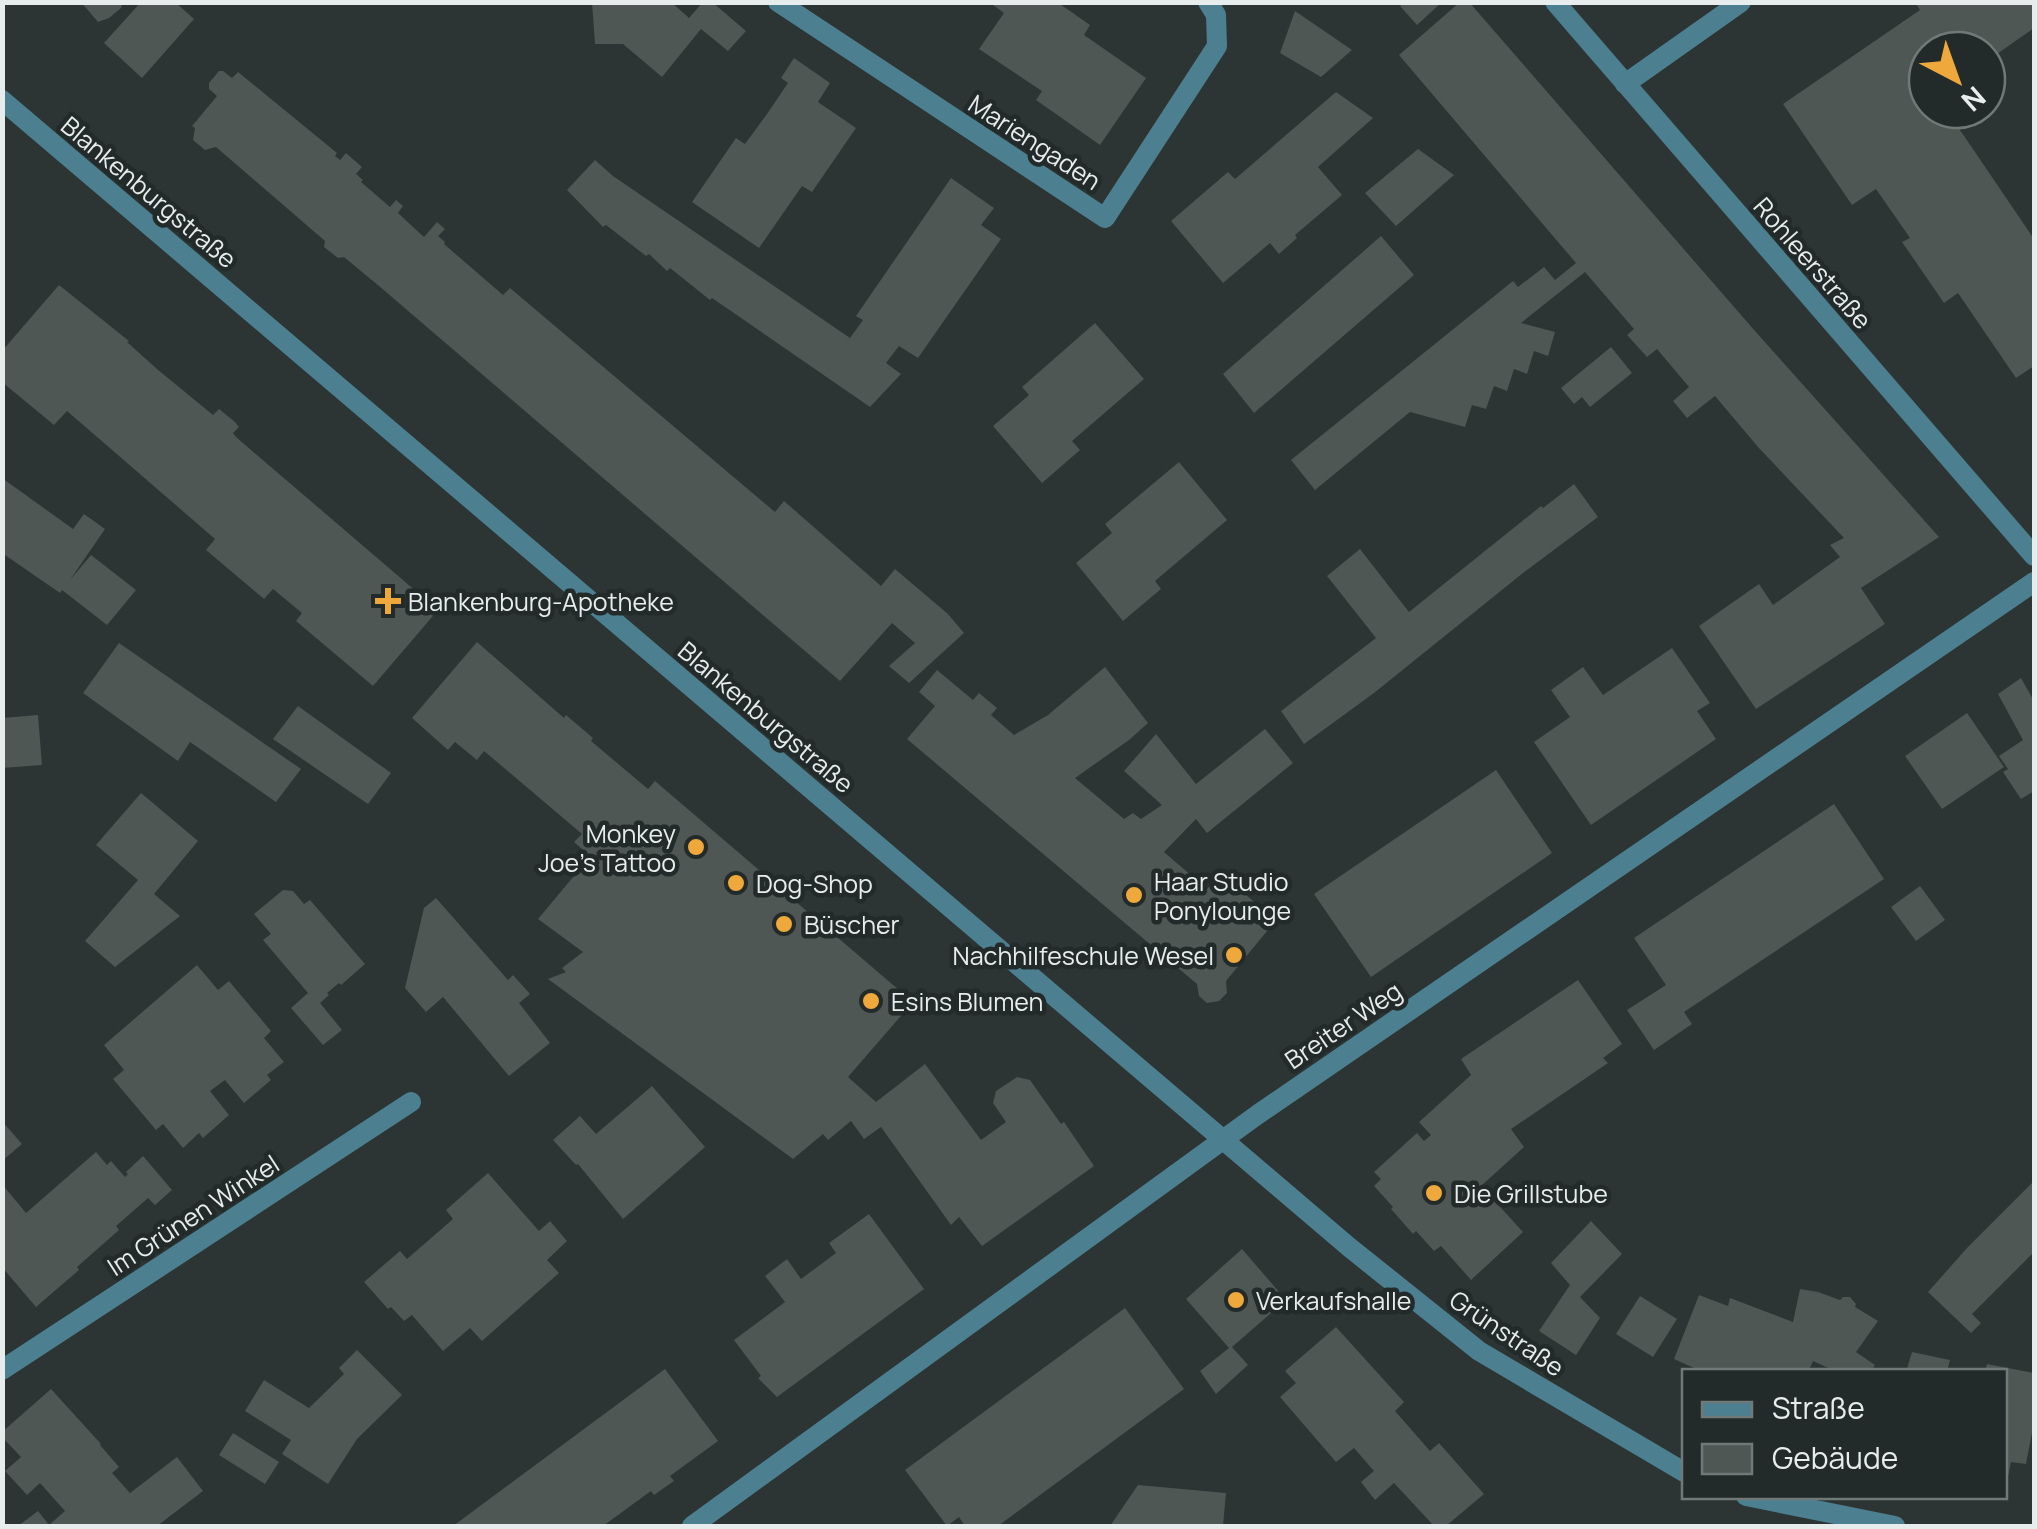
<svg xmlns="http://www.w3.org/2000/svg" width="2037" height="1529" font-family="Manrope,sans-serif">
	<style>
		.building { fill: #4e5753 }
		.lines { fill: none; stroke-linecap: round; stroke-linejoin: round }
		.street { stroke: #4c8090; stroke-width: 20 }
		.poi-dot { fill: #eea83c; stroke: #222a2a; stroke-width: 4 }
		.labels { text-anchor: middle; dominant-baseline: central; stroke-width: 9; stroke-linejoin: round; paint-order: stroke }
		.street-label { font-size: 25px; fill: #e7ecec; stroke: #222a2a }
		.poi-label { font-size: 25px; fill: #e7ecec; stroke: #222a2a; text-anchor: start }
	</style>
	<rect width="100%" height="100%" fill="#2c3434"/>
	<!-- building -->
	<g class="building">
		<path d="M81 2H123L121 8 109 18 98 22Z"/>
		<path d="M141 2H175L194 19 142 78 104 43Z"/>
		<path d="M671 2 689 18 703 2H712L746 31 728 51 701 29 662 77 623 44H595L592 3Z"/>
		<path d="M989 2H1057L1090 25 1084 35 1146 78 1100 145 1036 100 1042 91 979 49 1004 13Z"/>
		<path d="M1405 2H1442L1417 25 1400 6Z"/>
		<path d="M1460 2H1469L1755 331 1939 537 1861 588 1885 624 1756 709 1699 626 1759 584 1773 605 1840 557 1830 545 1844 538 1758 447 1715 396 1687 418 1673 401 1689 387 1657 349 1647 357 1627 335 1634 329 1585 272 1521 323 1555 332 1548 356 1534 351 1527 374 1514 369 1507 391 1494 386 1486 409 1472 405 1465 427 1410 412 1315 490 1291 460 1513 281 1518 287 1544 267 1555 280 1576 263 1399 55Z"/>
		<path d="M1915 2H2034V28L1987 61V50H1927V110H1955L1966 126 1960 130 2034 239V366L2016 378 1958 293 1944 303 1902 242 1910 238 1876 189 1852 205 1783 104 1920 10Z"/>
		<path d="M1295 11 1352 50 1321 77 1280 53Z"/>
		<path d="M794 58 830 83 818 102 856 128 812 192 802 186 759 248 692 202 736 138 745 144 767 114 788 83 781 78Z"/>
		<path d="M219 71H223L232 78 238 72 337 153 335 156 340 160 346 153 362 167 356 174 363 180 361 182 390 207 396 200 403 206 398 213 424 237 437 222 445 229 438 236 445 242 444 244 503 295 510 288 775 512 784 501 881 586 895 569 948 614 964 633 909 683 889 666 915 643 892 623 840 681 379 286 344 257 338 258 324 247 325 241 216 147 205 150 193 140 195 128 192 126 217 96 209 89V83Z"/>
		<path d="M1336 92 1373 118 1318 167 1342 195 1295 235 1297 238 1279 254 1270 243 1223 283 1171 221 1228 172 1235 179Z"/>
		<path d="M1418 149 1454 175 1396 226 1365 193Z"/>
		<path d="M595 160 613 176 850 338 863 320 856 316 951 178 994 208 981 225 1001 239 918 358 899 346 886 363 901 374 870 407 712 298 710 300 670 268 667 271 649 254 646 256 606 225 603 227 567 190Z"/>
		<path d="M1381 236 1414 275 1254 413 1223 374Z"/>
		<path d="M59 285 129 341 127 342 157 369 213 415 219 409 235 422 239 427 233 433 236 437 438 610 373 686 296 621 302 613 273 589 264 599 206 550 215 539 67 411 54 425 2 382V351Z"/>
		<path d="M1095 323 1144 379 1072 441 1080 450 1042 483 993 426 1029 395 1022 387Z"/>
		<path d="M1611 347 1632 373 1590 407 1582 397 1574 404 1561 388Z"/>
		<path d="M1179 462 1227 520 1155 581 1161 589 1123 621 1076 563 1112 533 1105 524Z"/>
		<path d="M2 478 73 529 84 514 105 529 70 580 91 555 136 590 107 625 62 590 60 593 2 553Z"/>
		<path d="M1574 484 1598 517 1523 573 1374 693 1304 744 1281 711 1376 638 1327 576 1360 549 1409 612 1541 506 1543 508Z"/>
		<path d="M477 642 564 718 566 715 593 738 591 741 648 789 655 781 913 1002 848 1077 876 1102 925 1064 981 1140 1006 1122 993 1103 996 1091 1017 1077 1030 1080 1061 1124 1064 1122 1094 1166 982 1246 959 1217 951 1225 881 1127 864 1139 851 1121 828 1140 823 1134 793 1159 548 979 566 972 562 968 583 952 538 919 589 858 590 856 574 842 582 834 484 751 477 760 455 742 448 750 412 718Z"/>
		<path d="M119 643 301 769 276 802 190 742 178 761 83 693Z"/>
		<path d="M1672 648 1710 703 1697 711 1716 739 1591 825 1534 742 1570 717 1551 690 1583 667 1603 695Z"/>
		<path d="M1105 667 1148 723 1129 740 1075 778 1124 819 1133 813 1141 819 1162 805 1124 771 1156 734 1196 784 1265 729 1293 763 1207 833 1196 819 1164 852 1207 889 1221 874 1276 920 1226 981 1227 993 1219 1001 1207 1003 1199 996 1197 984 907 739 935 706 919 692 937 670 973 700 979 693 997 708 991 715 1014 735 1048 715Z"/>
		<path d="M2021 678 2034 701V791L2021 799 2003 772 2008 769 1999 756 2023 740 1998 694Z"/>
		<path d="M298 706 391 773 368 804 273 739Z"/>
		<path d="M1967 713 2004 767 1942 809 1905 756Z"/>
		<path d="M38 715 42 765 2 768V718Z"/>
		<path d="M1496 770 1552 853 1371 977 1314 894Z"/>
		<path d="M141 793 198 841 154 894 180 916 115 967 85 941 138 880 96 845Z"/>
		<path d="M1834 804 1884 879 1684 1012 1692 1024 1654 1050 1627 1010 1666 985 1634 938Z"/>
		<path d="M1920 886 1945 920 1916 941 1891 907Z"/>
		<path d="M283 890 293 891 304 904 310 900 365 964 341 985 339 983 327 993 329 995 320 1003 342 1030 323 1045 291 1008 308 993 263 940 271 934 254 914Z"/>
		<path d="M436 898 508 980 513 975 530 994 519 1003 550 1043 509 1076 443 997 426 1012 405 988 424 908Z"/>
		<path d="M197 965 218 990 229 981 271 1031 264 1038 284 1062 267 1075 271 1080 244 1103 225 1080 210 1091 229 1115 203 1138 199 1133 183 1148 163 1124 156 1130 113 1079 124 1070 104 1045Z"/>
		<path d="M1578 980 1622 1044 1603 1058 1608 1063 1511 1129 1524 1147 1481 1186 1523 1232 1471 1280 1441 1246 1434 1251 1416 1231 1413 1234 1391 1209 1393 1207 1374 1186 1381 1179 1374 1172 1417 1133 1424 1141 1431 1135 1419 1122 1471 1075 1461 1059Z"/>
		<path d="M652 1086 705 1147 623 1219 578 1164 576 1165 553 1140 580 1116 596 1134Z"/>
		<path d="M2 1121 22 1144 2 1161Z"/>
		<path d="M96 1152 107 1165 111 1161 125 1177 128 1174 126 1172 143 1156 172 1190 155 1205 148 1198 116 1226 119 1230 77 1267 79 1270 36 1307 2 1267 5 1264 2 1262V1184L26 1213Z"/>
		<path d="M488 1173 539 1231 550 1221 567 1241 547 1260 559 1273 482 1341 470 1328 443 1351 412 1315 404 1321 391 1307 388 1309 364 1282 400 1251 407 1259 453 1219 446 1210Z"/>
		<path d="M2034 1181V1252L1972 1314 1981 1323 1971 1333 1928 1292 1967 1248Z"/>
		<path d="M869 1214 924 1289 777 1397 758 1378 761 1376 734 1340 785 1302 765 1276 787 1259 801 1279 836 1253 829 1243Z"/>
		<path d="M1591 1221 1622 1254 1580 1297 1600 1318 1576 1355 1539 1331 1570 1285 1551 1263Z"/>
		<path d="M1242 1249 1286 1300 1232 1347 1248 1365 1216 1394 1200 1371 1229 1348 1186 1299Z"/>
		<path d="M1800 1289 1818 1292 1840 1300 1843 1297H1850L1856 1304 1855 1307 1878 1321 1856 1352 1875 1365 1870 1372H1837L1813 1361 1808 1372H1703L1674 1359 1699 1295 1728 1306 1730 1298 1793 1322Z"/>
		<path d="M1640 1296 1677 1319 1653 1357 1616 1334Z"/>
		<path d="M1125 1308 1184 1389 998 1526H965L959 1517 947 1526 905 1470Z"/>
		<path d="M1336 1327 1404 1402 1395 1411 1430 1451 1439 1443 1484 1494 1446 1526H1434L1394 1483 1375 1500 1361 1482 1374 1471 1354 1448 1336 1462 1280 1397 1296 1383 1285 1371Z"/>
		<path d="M357 1350 402 1395 357 1439 328 1484 282 1454 291 1440 245 1411 264 1380 309 1408 344 1374 339 1368Z"/>
		<path d="M1912 1352 1950 1360 1947 1372H1906Z"/>
		<path d="M1987 1364 2034 1373V1422L2026 1464 2011 1462 2006 1487H2004V1372H1985Z"/>
		<path d="M665 1369 718 1441 670 1476 674 1481 654 1495 651 1491 603 1526H453Z"/>
		<path d="M51 1389 101 1444 100 1445 119 1467 112 1473 130 1493 177 1457 203 1491 157 1526H18L38 1511 49 1525 65 1511 40 1483 27 1495 5 1471 21 1457 2 1437V1432Z"/>
		<path d="M233 1433 279 1462 265 1484 219 1455Z"/>
		<path d="M1138 1485 1226 1493 1223 1526H1110Z"/>
	</g>
	<g class="lines">
		<!-- street -->
		<g class="street">
			<path d="M778 2 1105 218 1217 46 1216 15 1208 2"/>
			<path d="M1555 2 2034 556"/>
			<path d="M1625 84 1741 2"/>
			<path d="M2 100 1349 1247 1479 1351 1684 1472"/>
			<path d="M2 1370 411 1102"/>
			<path d="M1746 1496 1895 1526"/>
			<path d="M692 1526 1257 1115 2034 582"/>
		</g>
	</g>
	<!-- markers -->
	<g class="poi-dot">
		<path d="M383 586h10v10h10v10h-10v10h-10v-10h-10v-10h10z"/>
		<circle cx="696" cy="847" r="10"/>
		<circle cx="736" cy="883" r="10"/>
		<circle cx="1134" cy="895" r="10"/>
		<circle cx="784" cy="924" r="10"/>
		<circle cx="1234" cy="955" r="10"/>
		<circle cx="871" cy="1001" r="10"/>
		<circle cx="1434" cy="1193" r="10"/>
		<circle cx="1236" cy="1300" r="10"/>
	</g>
	<g class="labels">
		<!-- street labels -->
		<g class="street-label">
			<text transform="translate(1035 142) rotate(33)">Mariengaden</text>
			<text transform="translate(149 192) rotate(40)">Blankenburgstraße</text>
			<text transform="translate(1813 263) rotate(49)">Rohleerstraße</text>
			<text transform="translate(766 717) rotate(40)">Blankenburgstraße</text>
			<text transform="translate(1343 1025) rotate(-34)">Breiter Weg</text>
			<text transform="translate(193 1215) rotate(-33)">Im Grünen Winkel</text>
			<text transform="translate(1507 1333) rotate(34)">Grünstraße</text>
		</g>
		<!-- poi labels -->
		<g class="poi-label">
			<text x="408" y="601">Blankenburg-Apotheke</text>
			<text x="676" y="833" text-anchor="end">Monkey<tspan x="676" dy="29">Joe's Tattoo</tspan></text>
			<text x="1154" y="881">Haar Studio<tspan x="1154" dy="29">Ponylounge</tspan></text>
			<text x="756" y="883">Dog-Shop</text>
			<text x="804" y="924">Büscher</text>
			<text x="1214" y="955" text-anchor="end">Nachhilfeschule Wesel</text>
			<text x="891" y="1001">Esins Blumen</text>
			<text x="1454" y="1193">Die Grillstube</text>
			<text x="1256" y="1300">Verkaufshalle</text>
		</g>
	</g>
	<!-- border -->
	<rect width="2037" height="1529" fill="none" stroke="#e7ecec" stroke-width="10"/>
	<!-- legend -->
	<rect x="1682" y="1369" width="325" height="130" fill="#222a2a" stroke="#717878" stroke-width="2.5"/>
	<rect x="1702" y="1402" width="50" height="15" fill="#4c8090" stroke="#717878" stroke-width="2.5"/>
	<text x="1772" y="1419" font-size="30" fill="#e7ecec">Straße</text>
	<rect x="1702" y="1444" width="50" height="30" fill="#4e5753" stroke="#717878" stroke-width="2.5"/>
	<text x="1772" y="1469" font-size="30" fill="#e7ecec">Gebäude</text>
	<!-- north arrow -->
	<g transform="translate(1957 80) rotate(139)"><circle r="48" fill="#222a2a" stroke="#717878" stroke-width="2.5"/>
	<path d="M0-8L18 38L0 25L-18 38Z" fill="#eea83c"/>
	<text y="-15" font-size="28" font-weight="bold" text-anchor="middle" fill="#e7ecec">N</text>
	</g>
</svg>
